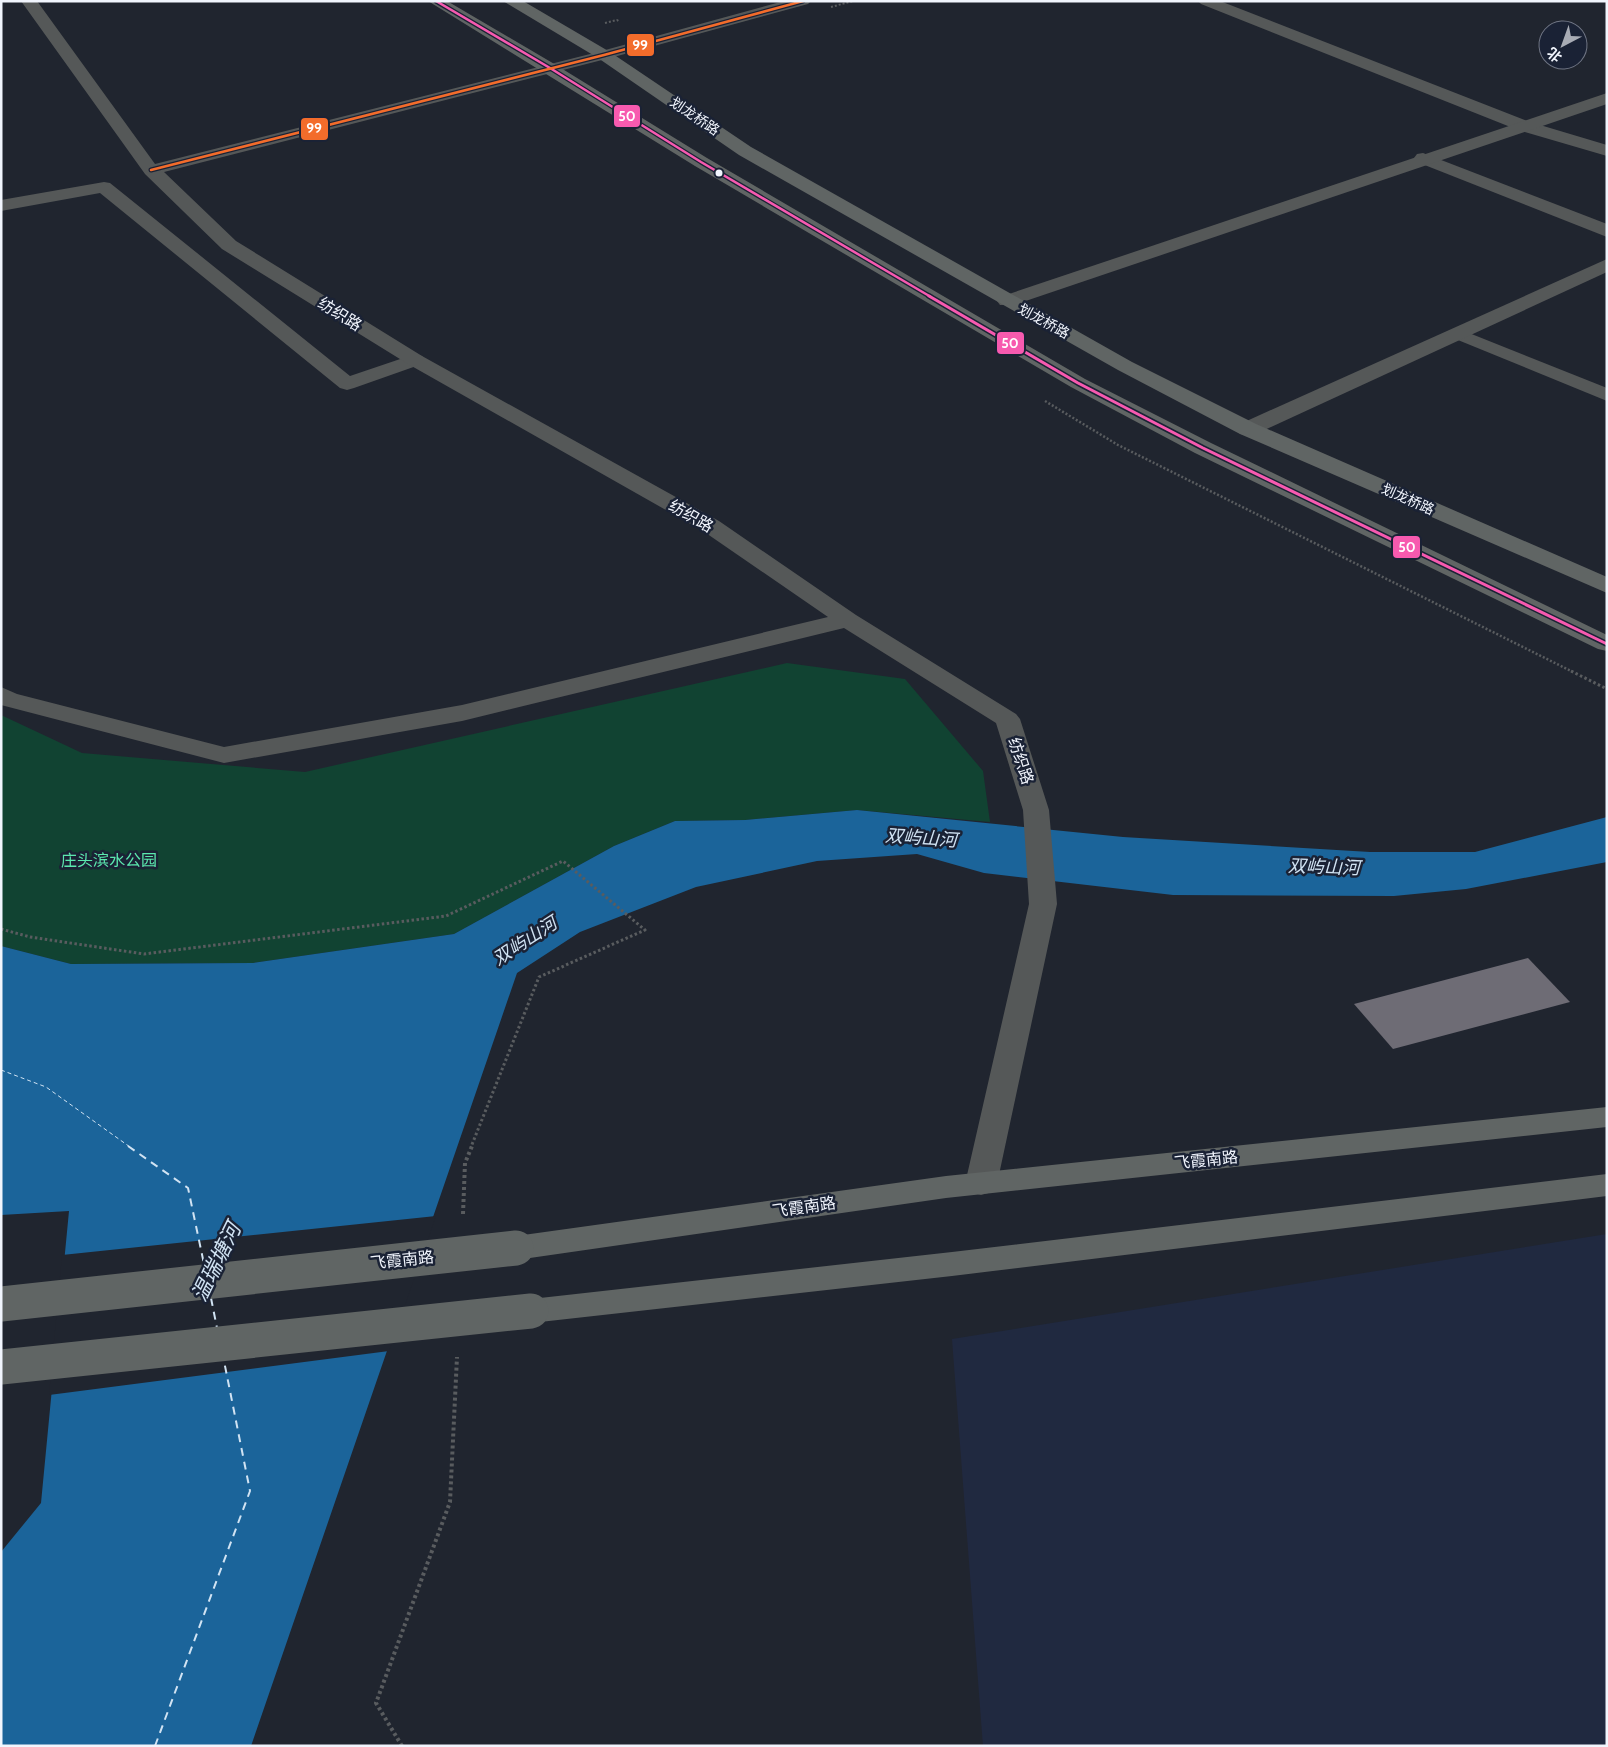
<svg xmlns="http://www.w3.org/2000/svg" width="1608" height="1747" font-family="Cabin,'Noto Sans SC',sans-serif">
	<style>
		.built { fill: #202940 }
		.green { fill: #114332 }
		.water { fill: #1b649a }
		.pier { fill: #20252f }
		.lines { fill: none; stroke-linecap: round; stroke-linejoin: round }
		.ferry-far1 { stroke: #d1e3f3; stroke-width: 1; stroke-dasharray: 4 3; stroke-linecap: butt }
		.ferry { stroke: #d1e3f3; stroke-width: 2; stroke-dasharray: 8 6; stroke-linecap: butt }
		.building { fill: #6e6c75 }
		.path-far3 { stroke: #595c5f; stroke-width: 2; stroke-dasharray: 2 2; stroke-linecap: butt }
		.path-far2 { stroke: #595c5f; stroke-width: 2.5; stroke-dasharray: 2 2; stroke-linecap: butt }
		.path-far1 { stroke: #595c5f; stroke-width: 3; stroke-dasharray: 2.5 2.5; stroke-linecap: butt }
		.path { stroke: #595c5f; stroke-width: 4; stroke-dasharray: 3 3; stroke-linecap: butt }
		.service { fill: #555858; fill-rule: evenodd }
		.minor { fill: #555858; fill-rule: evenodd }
		.tertiary { fill: #555858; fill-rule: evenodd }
		.secondary { fill: #606564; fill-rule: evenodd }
		.secondary-bridge { stroke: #606564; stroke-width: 35 }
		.bus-1-far1-casing { stroke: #1a2235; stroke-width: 5 }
		.bus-1-casing { stroke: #1a2235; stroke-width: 6 }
		.bus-2-casing { stroke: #1a2235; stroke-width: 5 }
		.bus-1-far1 { stroke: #f75aaf; stroke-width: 2.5 }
		.bus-1 { stroke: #f75aaf; stroke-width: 3 }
		.bus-2 { stroke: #f36c2b; stroke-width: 2.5 }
		.bus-dot { fill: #f1f5fd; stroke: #1a2235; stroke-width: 2 }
		.labels { text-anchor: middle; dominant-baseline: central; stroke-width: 5; stroke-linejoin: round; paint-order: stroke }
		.far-street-label { font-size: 14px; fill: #f1f5fd; stroke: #1a2235 }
		.street-label { font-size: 16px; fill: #f1f5fd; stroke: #1a2235 }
		.park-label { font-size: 16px; fill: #5be8ae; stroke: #1a2235 }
		.water-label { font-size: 18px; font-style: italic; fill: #d1e3f3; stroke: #1a2235 }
		.near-water-label { font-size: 21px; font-style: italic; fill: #d1e3f3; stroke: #1a2235 }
		.line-badge { stroke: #1a2235; stroke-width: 2 }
		.badge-label { font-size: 14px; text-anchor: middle; font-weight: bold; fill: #fff }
	</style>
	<rect width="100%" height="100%" fill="#20252f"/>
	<!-- built -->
	<path class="built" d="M1607 1234V1746H983L952 1339Z"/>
	<!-- green -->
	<path class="green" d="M787 663 905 679 983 771 990 822 857 810 745 820 675 821 614 846 454 934 253 963 71 964 1 946V715L82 753 305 772Z"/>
	<!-- water -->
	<path class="water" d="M857 810 1123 837 1370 852H1475L1607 817V862L1466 889 1394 896 1173 895 984 873 917 854 817 861 696 887 580 932 517 973 251 1746H1V1552L41 1503 69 1211 1 1215V946L71 964 253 963 454 934 614 846 675 821 745 820Z"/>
	<!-- pier -->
	<path class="pier" d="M436 1216 389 1351 49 1395 62 1255Z"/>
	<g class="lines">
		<!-- ferry-far1 -->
		<path class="ferry-far1" d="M1 1070 46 1087 130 1147"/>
		<!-- ferry -->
		<g class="ferry">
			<path d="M128 1146 188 1188 204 1264"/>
			<path d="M211 1298 217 1328"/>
			<path d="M155 1746 250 1491 224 1361"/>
		</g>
	</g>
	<!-- building -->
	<path class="building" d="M1528 958 1570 1002 1393 1049 1354 1004Z"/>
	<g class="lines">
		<!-- path-far3 -->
		<g class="path-far3">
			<path d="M831 7 853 1"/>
			<path d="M605 23 617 20 620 22"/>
		</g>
		<!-- path-far2 -->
		<path class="path-far2" d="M1045 401 1118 445 1573 672"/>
		<!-- path-far1 -->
		<g class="path-far1">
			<path d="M1571 671 1607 689"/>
			<path d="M1 929 30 937 144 954 446 916 563 861 645 930 539 977 471 1147"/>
		</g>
		<!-- path -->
		<g class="path">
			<path d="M463 1214 465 1163 472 1146"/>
			<path d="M402 1746 376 1703 450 1502 457 1357"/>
		</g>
		<!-- service -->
		<path class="service" d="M1459 329 1607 388V401L1453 338 1450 334 1453 330Z"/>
		<!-- minor -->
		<g class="minor">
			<path d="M1198 1H1220L1530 122 1607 145V156L1518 130 1201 4Z"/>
			<path d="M1423 153 1607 224V237L1417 162 1414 158 1417 154Z"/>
			<path d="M104 182 110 183 350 376 415 354 422 356 425 360 422 364 354 388 347 390 340 388 100 193 1 211V200Z"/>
			<path d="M1607 259V272L1256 434 1248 435 1240 434 1237 429 1240 424Z"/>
		</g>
		<!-- tertiary -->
		<g class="tertiary">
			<path d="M21 1H37L155 164 598 52 784 1H811L808 4 610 58 164 172 236 241 422 356 719 521 856 615 1016 714 1020 719 1049 810 1057 904 997 1184 992 1192 981 1195 970 1192 965 1184 1029 904 1023 810 996 723 844 628 462 721 224 763 1 705V687L17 694 224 747 462 705 828 617 703 531 408 364 222 249 145 174Z"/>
			<path d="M1607 93V104L1014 305H1000L997 301 1000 297Z"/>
		</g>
		<!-- secondary -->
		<g class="secondary">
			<path d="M428 1H447L556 65 707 158 1085 379 1211 443 1607 635V651L1598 649 1195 453 1071 387 695 166Z"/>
			<path d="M503 1H523L610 52 751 147 1132 362 1256 424 1607 577V593L1240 434 1118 370 739 155 598 58Z"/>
			<path d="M1607 1107V1127L946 1198 516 1260 504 1256 500 1248 504 1240 516 1236 946 1176Z"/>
			<path d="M1607 1174V1196L952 1276 531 1323 519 1320 514 1311 519 1302 531 1299 952 1252Z"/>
		</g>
		<!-- secondary-bridge -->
		<g class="secondary-bridge">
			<path d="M1 1304 516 1248"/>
			<path d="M1 1367 531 1311"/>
		</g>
		<!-- bus-1-far1 casing -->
		<g class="bus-1-far1-casing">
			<path id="bus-1-far1" d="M436 1 550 68 701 162 931 297"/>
		</g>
		<!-- bus-1 casing -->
		<g class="bus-1-casing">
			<path id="bus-1" d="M929 296 1078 383 1203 448 1607 644"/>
		</g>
		<!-- bus-2 casing -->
		<g class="bus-2-casing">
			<path id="bus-2" d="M151 170 604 55 803 1"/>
		</g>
		<!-- bus-1-far1 -->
		<use href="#bus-1-far1" class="bus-1-far1"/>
		<!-- bus-1 -->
		<use href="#bus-1" class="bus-1"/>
		<!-- bus-2 -->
		<use href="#bus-2" class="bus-2"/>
	</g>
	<!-- markers -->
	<circle class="bus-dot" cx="719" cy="173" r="4.5"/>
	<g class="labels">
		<!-- far-street labels -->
		<g class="far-street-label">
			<text transform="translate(695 116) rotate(34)">划龙桥路</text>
			<text transform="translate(1044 321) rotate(29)">划龙桥路</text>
			<text transform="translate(1408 499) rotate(24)">划龙桥路</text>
		</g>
		<!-- street labels -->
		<g class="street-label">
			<text transform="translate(340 314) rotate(32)">纺织路</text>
			<text transform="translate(691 516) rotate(30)">纺织路</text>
			<text transform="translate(1021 761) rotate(72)">纺织路</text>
			<text transform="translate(1206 1160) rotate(-6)">飞霞南路</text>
			<text transform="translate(804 1207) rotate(-8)">飞霞南路</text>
			<text transform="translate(402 1260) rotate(-6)">飞霞南路</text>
		</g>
		<!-- park labels -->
		<g class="park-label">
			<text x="109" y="860">庄头滨水公园</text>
		</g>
		<!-- water labels -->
		<g class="water-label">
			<text transform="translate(921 838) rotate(4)">双屿山河</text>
			<text transform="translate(1324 867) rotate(2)">双屿山河</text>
			<text transform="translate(525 941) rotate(-33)">双屿山河</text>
		</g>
		<!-- near-water labels -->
		<g class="near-water-label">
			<text transform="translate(216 1262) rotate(-64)">温瑞塘河</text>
		</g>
	</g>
	<g class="line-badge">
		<rect x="626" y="33" width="29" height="24" rx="5" fill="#f36c2b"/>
		<rect x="613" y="104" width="28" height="24" rx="5" fill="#f75aaf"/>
		<rect x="300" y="117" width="29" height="24" rx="5" fill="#f36c2b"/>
		<rect x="996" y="331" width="29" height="24" rx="5" fill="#f75aaf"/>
		<rect x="1392" y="535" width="29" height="24" rx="5" fill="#f75aaf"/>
	</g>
	<g class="badge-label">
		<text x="640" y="50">99</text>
		<text x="627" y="121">50</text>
		<text x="314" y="133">99</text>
		<text x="1010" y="348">50</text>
		<text x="1407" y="552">50</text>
	</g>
	<!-- border -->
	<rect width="1608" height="1747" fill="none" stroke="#f1f5fd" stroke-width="5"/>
	<!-- north arrow -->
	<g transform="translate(1563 45) rotate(221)"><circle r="24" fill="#1a2235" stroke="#707685"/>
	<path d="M0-4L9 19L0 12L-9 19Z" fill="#a8acb5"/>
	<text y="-8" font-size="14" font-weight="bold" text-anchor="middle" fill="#f1f5fd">北</text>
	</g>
</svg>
